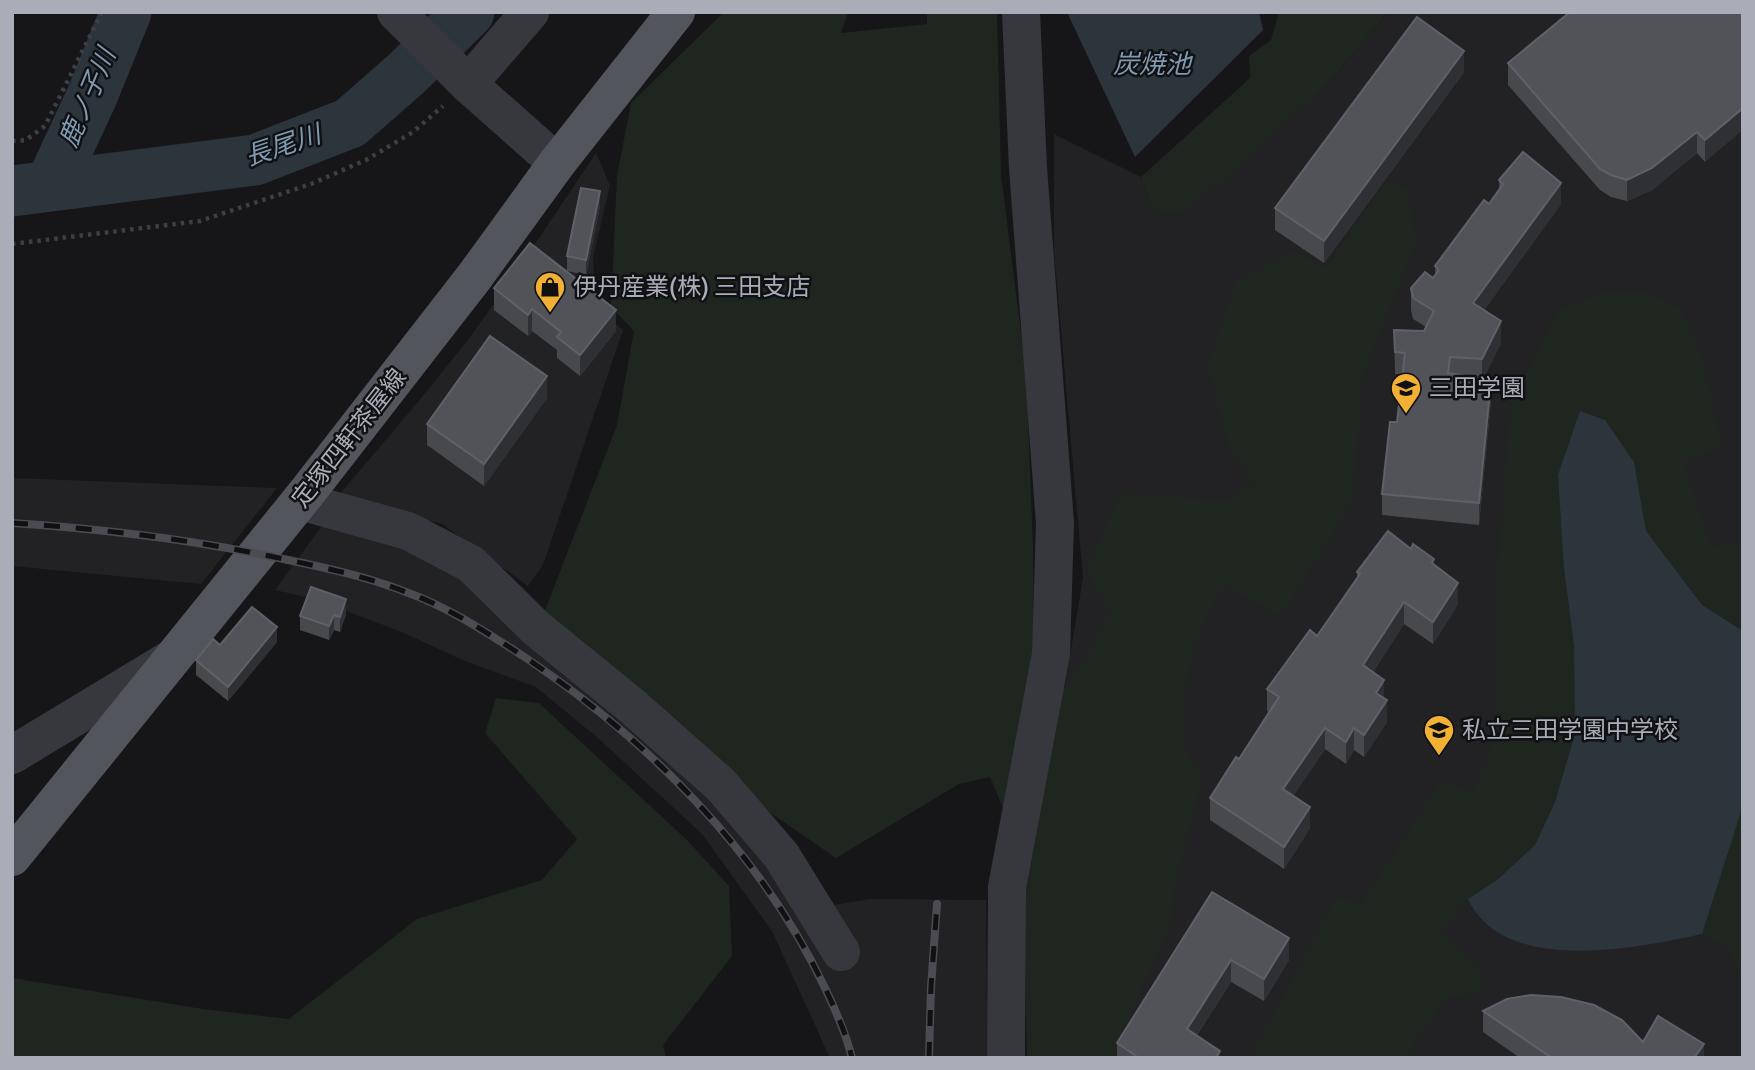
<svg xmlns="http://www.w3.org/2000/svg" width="1755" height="1070" font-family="Signika,'Noto Sans JP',sans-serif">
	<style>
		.built { fill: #222225 }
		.green { fill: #1e261f }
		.water { fill: #2c353c }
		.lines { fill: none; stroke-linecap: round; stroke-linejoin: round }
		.river { stroke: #2c353c; stroke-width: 51 }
		.path { stroke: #3d3f44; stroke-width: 4.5; stroke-dasharray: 3.5 5; stroke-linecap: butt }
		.minor { stroke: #37383d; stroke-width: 38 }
		.major { stroke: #53555c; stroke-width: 38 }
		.rail-casing { stroke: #4a4c52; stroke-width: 8 }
		.rail { stroke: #111113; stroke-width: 5; stroke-dasharray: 16; stroke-linecap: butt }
		.wall { fill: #47494d }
		.shaded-wall { fill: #2f3033 }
		.building { fill: #525359; stroke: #5f6168; stroke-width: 2 }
		.labels { text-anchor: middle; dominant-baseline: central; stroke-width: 5; stroke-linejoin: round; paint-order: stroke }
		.poi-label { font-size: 24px; fill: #a8adb8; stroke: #111113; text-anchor: start }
		.street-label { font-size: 24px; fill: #a8adb8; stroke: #111113 }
		.water-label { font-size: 26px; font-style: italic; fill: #7f9bb3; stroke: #111113 }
	</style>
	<rect width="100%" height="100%" fill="#161618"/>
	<!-- built -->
	<g class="built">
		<path d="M1388 12H1743V1058H1027L1024 857 1057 733 1083 578 1054 251V134L1141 177 1153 212H1182L1325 87Z"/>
		<path d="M596 153 610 185 593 258 596 308 623 330 543 565 528 586 442 524 338 496 413 408 468 340 521 265Z"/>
		<path d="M12 478 277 488 201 584 12 566Z"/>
		<path d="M340 501 453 539 828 906 870 899 986 900 987 1058H830L772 931 702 834 599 739 536 687 460 659 402 632 314 599 275 590Z"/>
	</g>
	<!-- green -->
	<g class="green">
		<path d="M724 12H848L841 33 927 24V12H997L1001 175 1026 372 1033 545 1034 655 1065 688 1087 655 1110 611 1086 571 1121 493 1226 501 1254 482 1229 450 1208 365 1236 281 1295 251 1326 268 1385 181 1408 190 1416 243 1362 378 1353 500 1281 617 1224 584 1193 647 1186 686 1185 749 1203 775 1176 880 1170 927 1114 1049 1118 1058H1027L1024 857 990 777 959 784 836 858 749 798 542 618 617 425 634 331 611 307 617 176 631 103Z"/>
		<path d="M1279 12H1388L1325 87 1223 179 1182 212H1153L1141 177 1250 78 1249 56 1271 40Z"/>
		<path d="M1603 292H1647L1681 309 1702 356 1722 447 1683 461 1712 547 1743 541V631L1702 605 1646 531 1634 462 1564 568 1574 646 1575 734 1555 802 1535 845 1497 880 1468 899 1441 932 1481 967V994L1448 996 1404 1058H1250L1336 897 1361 904 1440 782 1474 791 1488 755 1498 708V563L1510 407 1559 309Z"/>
		<path d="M496 698 539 703 687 840 729 886 732 956 663 1045 666 1058H12V978L203 1009 289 1019 417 919 542 880 577 839 485 733Z"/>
		<path d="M1743 797V979L1727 948 1702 934 1739 818Z"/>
	</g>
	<!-- water -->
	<g class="water">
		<path d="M1067 12H1259L1263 30 1135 157Z"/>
		<path d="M1580 411 1605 420 1634 462 1646 531 1702 605 1743 631V797L1739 818 1702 934C1637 948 1504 976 1468 899L1497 880 1535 845 1555 802 1575 734 1574 646 1564 568 1558 475Z"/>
	</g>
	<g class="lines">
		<!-- river -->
		<g class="river">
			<path d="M51 184 92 96 126 12"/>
			<path d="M12 191 255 160 350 123 406 74 469 12"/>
		</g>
		<!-- path -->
		<g class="path">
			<path d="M12 141 26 140 45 126 102 12"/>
			<path d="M12 244 200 221 311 184 366 160 413 132 443 106"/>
		</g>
		<!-- minor -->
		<g class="minor">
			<path d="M396 12 468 84 557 163"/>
			<path d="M468 84 530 12"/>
			<path d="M300 501 408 531 471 564 536 628 632 706 721 785 781 855 841 952"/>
			<path d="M12 755 169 660"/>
			<path d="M1006 1058 1007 887 1051 654 1055 523 1028 168 1021 12"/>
		</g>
		<!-- major -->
		<path class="major" d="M12 857 308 491 475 276 557 163 676 12"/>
		<!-- rail casing -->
		<g class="rail-casing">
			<g id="rail">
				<path d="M12 523C105 529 197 540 288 560 327 568 368 577 406 592 448 607 486 632 523 656 647 739 761 852 825 988 836 1011 846 1033 852 1058"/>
				<path d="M929 1058 931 987 937 904"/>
			</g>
		</g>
		<!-- rail -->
		<use href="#rail" class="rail"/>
	</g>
	<!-- wall -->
	<g class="wall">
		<path d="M1743 12 1705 162 1697 153 1652 190 1627 201 1611 197 1600 190 1508 85V63Z"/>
		<path d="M1464 72 1324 263 1275 230V208Z"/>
		<path d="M1499 180 1561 204 1484 310 1501 343 1483 379 1491 401 1479 525 1382 515V494L1397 422 1403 374H1395L1394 330 1424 331 1426 327 1413 319 1411 310V288L1433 278 1435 275V266L1489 204 1499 189Z"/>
		<path d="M600 206 586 275 567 271V256Z"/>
		<path d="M494 288 616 331 580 376 557 358V350L532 331 528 336 494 310Z"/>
		<path d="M547 398 484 486 427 445V424Z"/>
		<path d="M1434 565 1458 604 1433 644 1404 624 1373 672 1384 699 1387 722 1364 757 1354 750 1346 764 1325 749 1293 796 1310 828 1284 869 1210 820V798L1239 759 1270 712 1267 711V689L1317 636 1357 578V572Z"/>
		<path d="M346 614 340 632 334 630 329 640 300 630V616Z"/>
		<path d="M277 642 228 701 196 675V660L220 645Z"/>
		<path d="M1212 892 1289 960 1264 1001 1231 982 1197 1035 1220 1058H1117V1043Z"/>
		<path d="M1483 1011 1643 1042 1704 1058H1520L1483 1032Z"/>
	</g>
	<!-- shaded-wall -->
	<g class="shaded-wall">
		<path d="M1464 51V72L1324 263V241Z"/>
		<path d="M1743 108V130L1705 162V140Z"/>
		<path d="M1697 132V153L1652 190 1627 201V180Z"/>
		<path d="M1561 183V204L1473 325V303Z"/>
		<path d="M600 191V206L586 275V260Z"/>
		<path d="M532 309V331L528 336V315Z"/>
		<path d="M616 310V331L580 376V355Z"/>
		<path d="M1501 321V343L1482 381V359Z"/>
		<path d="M547 376V398L484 486V464Z"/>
		<path d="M1491 380V401L1479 525V503Z"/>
		<path d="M1458 583V604L1433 644V622Z"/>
		<path d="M346 599V614L340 632V617Z"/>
		<path d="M1404 602V624L1363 687V665Z"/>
		<path d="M334 615V630L329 640V626Z"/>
		<path d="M277 627V642L228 701V687Z"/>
		<path d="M1384 680V701L1376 693Z"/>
		<path d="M1387 700V722L1364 757V735Z"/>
		<path d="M1325 728V749L1283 811V789Z"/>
		<path d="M1354 728V750L1346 764V742Z"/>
		<path d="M1310 807V828L1284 869V847Z"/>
		<path d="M1289 938V960L1264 1001V979Z"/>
		<path d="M1231 960V982L1187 1050V1029Z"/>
		<path d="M1704 1044V1058H1694Z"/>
	</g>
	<!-- building -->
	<g class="building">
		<path d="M1570 12H1743V108L1705 140 1697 132 1652 168 1627 180 1611 175 1600 169 1508 63Z"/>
		<path d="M1417 17 1464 51 1324 241 1275 208Z"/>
		<path d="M1523 152 1561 183 1473 303 1501 321 1482 359 1450 357 1448 373 1491 380 1479 503 1382 494 1390 422H1397L1405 353 1395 352 1394 330 1424 331 1434 311 1413 298 1411 288 1425 272 1433 278 1439 270 1435 266 1484 200 1489 204 1503 184 1499 180Z"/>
		<path d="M581 188 600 191 586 260 567 256Z"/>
		<path d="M530 243 616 310 580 355 557 337 561 332 532 309 528 315 494 288Z"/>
		<path d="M490 336 547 376 484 464 427 424Z"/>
		<path d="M1388 531 1411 549 1413 544 1434 559 1432 563 1458 583 1433 622 1404 602 1363 665 1384 680 1376 693 1387 700 1364 735 1354 728 1346 742 1325 728 1283 789 1310 807 1284 847 1210 798 1236 757 1239 759 1279 697 1267 689 1310 630 1317 636 1360 574 1357 572Z"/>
		<path d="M311 587 346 599 340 617 334 615 329 626 300 616Z"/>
		<path d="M252 607 277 627 228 687 196 660 213 639 220 645Z"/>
		<path d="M1212 892 1289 938 1264 979 1231 960 1187 1029 1220 1051 1216 1058H1139L1117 1043Z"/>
		<path d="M1531 995 1561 997 1594 1005 1622 1020 1643 1042 1658 1016 1704 1044 1694 1058H1552L1483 1011 1507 999Z"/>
	</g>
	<!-- icons -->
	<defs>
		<g id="shop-pin" transform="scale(1.575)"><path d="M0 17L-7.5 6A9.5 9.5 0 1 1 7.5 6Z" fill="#f2b134" stroke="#111113"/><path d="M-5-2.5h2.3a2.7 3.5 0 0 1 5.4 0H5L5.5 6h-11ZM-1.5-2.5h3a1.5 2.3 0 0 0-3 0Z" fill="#111"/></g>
		<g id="school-pin" transform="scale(1.575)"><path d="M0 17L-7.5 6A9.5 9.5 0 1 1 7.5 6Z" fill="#f2b134" stroke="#111113"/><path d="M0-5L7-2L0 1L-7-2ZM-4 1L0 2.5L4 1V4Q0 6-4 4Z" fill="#111"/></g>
	</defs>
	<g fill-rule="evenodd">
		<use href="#shop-pin" x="550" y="287"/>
		<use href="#school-pin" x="1406" y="388"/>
		<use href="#school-pin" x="1439" y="730"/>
	</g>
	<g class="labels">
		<!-- poi labels -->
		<g class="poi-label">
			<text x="573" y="287">伊丹産業(株) 三田支店</text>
			<text x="1429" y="388">三田学園</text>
			<text x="1462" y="730">私立三田学園中学校</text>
		</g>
		<!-- street labels -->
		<g class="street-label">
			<text transform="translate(349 438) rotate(-52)">定塚四軒茶屋線</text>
		</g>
		<!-- water labels -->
		<g class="water-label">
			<text x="1152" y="65">炭焼池</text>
			<text transform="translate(88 98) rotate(-67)">鹿ノ子川</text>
			<text transform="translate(283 146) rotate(-18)">長尾川</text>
		</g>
	</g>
	<!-- border -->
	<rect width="1755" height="1070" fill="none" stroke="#a8adb8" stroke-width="28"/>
</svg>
